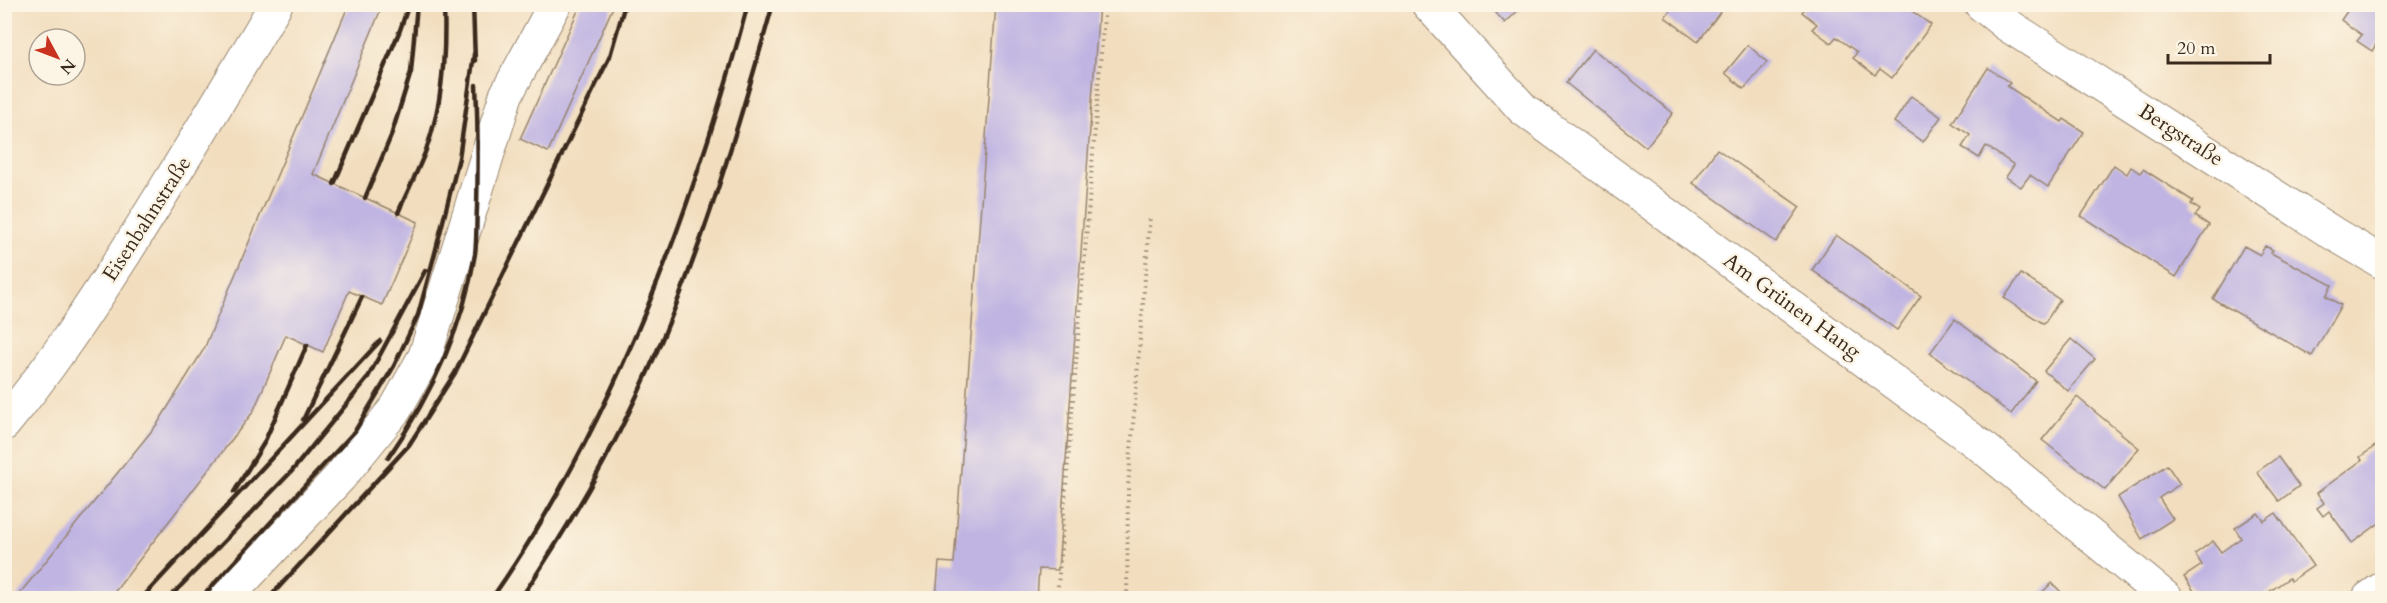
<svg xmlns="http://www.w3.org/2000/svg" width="2387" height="603" font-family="Cardo,serif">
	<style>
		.building { fill: #bfb4e2 }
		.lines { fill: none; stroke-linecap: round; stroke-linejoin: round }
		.minor-casing { stroke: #96846e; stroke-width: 35 }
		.path { stroke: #96846e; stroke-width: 4; stroke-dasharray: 1.5 4.5; stroke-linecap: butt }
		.minor { stroke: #fff; stroke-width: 33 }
		.rail { stroke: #3b2a1e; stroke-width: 4.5 }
		.labels { text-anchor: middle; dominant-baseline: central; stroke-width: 5; stroke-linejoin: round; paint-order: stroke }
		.street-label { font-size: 21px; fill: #3b2a1e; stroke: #fcf5e5 }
	</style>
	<rect width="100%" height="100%" fill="#fcf5e5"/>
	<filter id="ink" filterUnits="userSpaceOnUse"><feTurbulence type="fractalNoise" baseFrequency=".0167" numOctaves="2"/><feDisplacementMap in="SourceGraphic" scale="12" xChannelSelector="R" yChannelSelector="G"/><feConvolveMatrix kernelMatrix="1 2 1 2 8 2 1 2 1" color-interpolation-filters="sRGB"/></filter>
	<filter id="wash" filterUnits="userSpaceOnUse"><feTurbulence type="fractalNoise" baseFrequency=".008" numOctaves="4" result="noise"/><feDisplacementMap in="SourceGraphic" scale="24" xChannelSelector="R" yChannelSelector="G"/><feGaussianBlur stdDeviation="1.35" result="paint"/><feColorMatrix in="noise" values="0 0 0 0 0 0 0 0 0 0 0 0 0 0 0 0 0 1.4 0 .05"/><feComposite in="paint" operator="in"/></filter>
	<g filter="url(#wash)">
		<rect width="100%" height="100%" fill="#f2debf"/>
		<g id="blocks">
			<!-- building -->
			<g class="building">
				<path d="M204 4H216L213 10Z"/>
				<path d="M349 4H383L313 174 418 222 382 305 349 291 323 352 286 335 253 412 110 598H16L158 423 204 349Z"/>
				<path d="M581 4H607L613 7 548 152 520 139Z"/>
				<path d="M996 4H1099L1058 570 1039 569 1037 598H936L939 562 954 563Z"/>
				<path d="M1488 4H1525L1505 23Z"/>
				<path d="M1675 4H1726L1698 42 1665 17Z"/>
				<path d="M1808 4H1902L1931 25 1892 78 1880 69 1875 75 1853 58 1857 52 1836 37 1831 43 1812 29 1817 24 1802 12Z"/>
				<path d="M2352 4H2382V47L2377 43 2372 51 2357 41 2362 35 2341 20Z"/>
				<path d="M1748 45 1767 62 1744 89 1725 73Z"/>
				<path d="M1593 49 1673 113 1646 147 1566 83Z"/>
				<path d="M1988 68 2010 83 2007 86 2062 122 2064 119 2084 132 2048 187 2030 175 2021 187 2006 177 2014 165 1986 146 1979 158 1962 147 1970 135 1952 123Z"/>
				<path d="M1911 96 1941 117 1923 142 1894 122Z"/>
				<path d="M1717 149 1800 207 1776 242 1693 183Z"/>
				<path d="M2114 165 2127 174 2131 167 2140 173 2143 169 2193 201 2191 204 2200 210 2195 216 2209 225 2176 277 2081 216Z"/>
				<path d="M1836 235 1921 296 1897 330 1812 270Z"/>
				<path d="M2244 246 2260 255 2265 246 2273 250 2271 253 2332 285 2326 296 2341 305 2312 356 2213 299Z"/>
				<path d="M2021 274 2060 300 2044 324 2004 298Z"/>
				<path d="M1955 319 2036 381 2011 414 1930 353Z"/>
				<path d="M2071 339 2095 359 2068 391 2044 371Z"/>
				<path d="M2382 370V387L2375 382Z"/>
				<path d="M2077 397 2139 448 2105 490 2042 440Z"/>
				<path d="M2378 444 2382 451V521L2352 543 2329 511 2323 516 2317 508 2324 503 2317 493 2362 460 2360 457Z"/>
				<path d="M2278 457 2299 486 2279 501 2257 472Z"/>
				<path d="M2167 465 2180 484 2159 498 2173 519 2142 539 2118 497Z"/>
				<path d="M2258 513 2264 521 2276 513 2313 566 2291 581 2289 578 2260 598H2199L2184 577 2202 565 2195 554 2213 541 2221 552 2241 538 2235 528Z"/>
				<path d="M2052 583 2067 598H2036Z"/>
			</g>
		</g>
	</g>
	<g filter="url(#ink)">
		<use href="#blocks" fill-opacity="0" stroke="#96846e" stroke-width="1.5"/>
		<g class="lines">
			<!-- minor casing -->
			<g class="minor-casing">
				<g id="minor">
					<path d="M1428 4 1523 109 1985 449 2166 598"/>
					<path d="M1981 4 2006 24 2334 234 2382 262"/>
					<path d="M4 424C49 370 87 312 125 253 177 171 227 88 276 4"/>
					<path d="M226 598 340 477 396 408 425 356 506 95 555 4"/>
					<path d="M2369 598 2382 589"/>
				</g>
			</g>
			<!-- path -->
			<g class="path">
				<path d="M1057 598 1105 4"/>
				<path d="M1127 598 1128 487 1150 216"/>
			</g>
			<!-- minor -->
			<use href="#minor" class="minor"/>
			<!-- rail -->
			<g class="rail">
				<path d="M473 4 475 61"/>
				<path d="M334 184 400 30 409 4"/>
				<path d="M365 198 391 136 411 72 417 4"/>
				<path d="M398 213C407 192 418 171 426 150 443 104 446 53 444 4"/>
				<path d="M303 420 362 297"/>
				<path d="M388 458C431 396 463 329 475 254 477 239 476 223 477 208 478 167 478 126 476 85"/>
				<path d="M234 492 264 443 307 345"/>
				<path d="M142 598 380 341"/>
				<path d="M169 598 292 471 367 379 425 271"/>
				<path d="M201 598 355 431 394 366 418 315 435 253 459 158 474 54"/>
				<path d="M269 598 409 445 455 373 610 56 625 4"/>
				<path d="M492 598C615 421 692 212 748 4"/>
				<path d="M521 598C561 538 599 476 630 410 693 281 734 143 773 4"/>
			</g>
		</g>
	</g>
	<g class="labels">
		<!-- street labels -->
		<g class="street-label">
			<text transform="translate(2181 135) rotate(33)">Bergstraße</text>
			<text transform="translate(147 219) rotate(-57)">Eisenbahnstraße</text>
			<text transform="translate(1792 306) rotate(36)">Am Grünen Hang</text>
		</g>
	</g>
	<!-- margin -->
	<rect width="2387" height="603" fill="none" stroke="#fcf5e5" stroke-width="24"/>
	<!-- north arrow -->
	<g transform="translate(57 57) rotate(131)"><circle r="28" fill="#fcf5e5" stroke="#afa495" stroke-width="1.5"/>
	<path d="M0-4.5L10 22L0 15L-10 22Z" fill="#c8321e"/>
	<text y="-9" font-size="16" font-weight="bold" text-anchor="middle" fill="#3b2a1e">N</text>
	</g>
	<!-- scale -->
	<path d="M2168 54v9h102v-9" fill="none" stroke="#3b2a1e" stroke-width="3"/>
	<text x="2177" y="54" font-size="18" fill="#3b2a1e" stroke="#fcf5e5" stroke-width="4.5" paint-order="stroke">20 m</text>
</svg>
